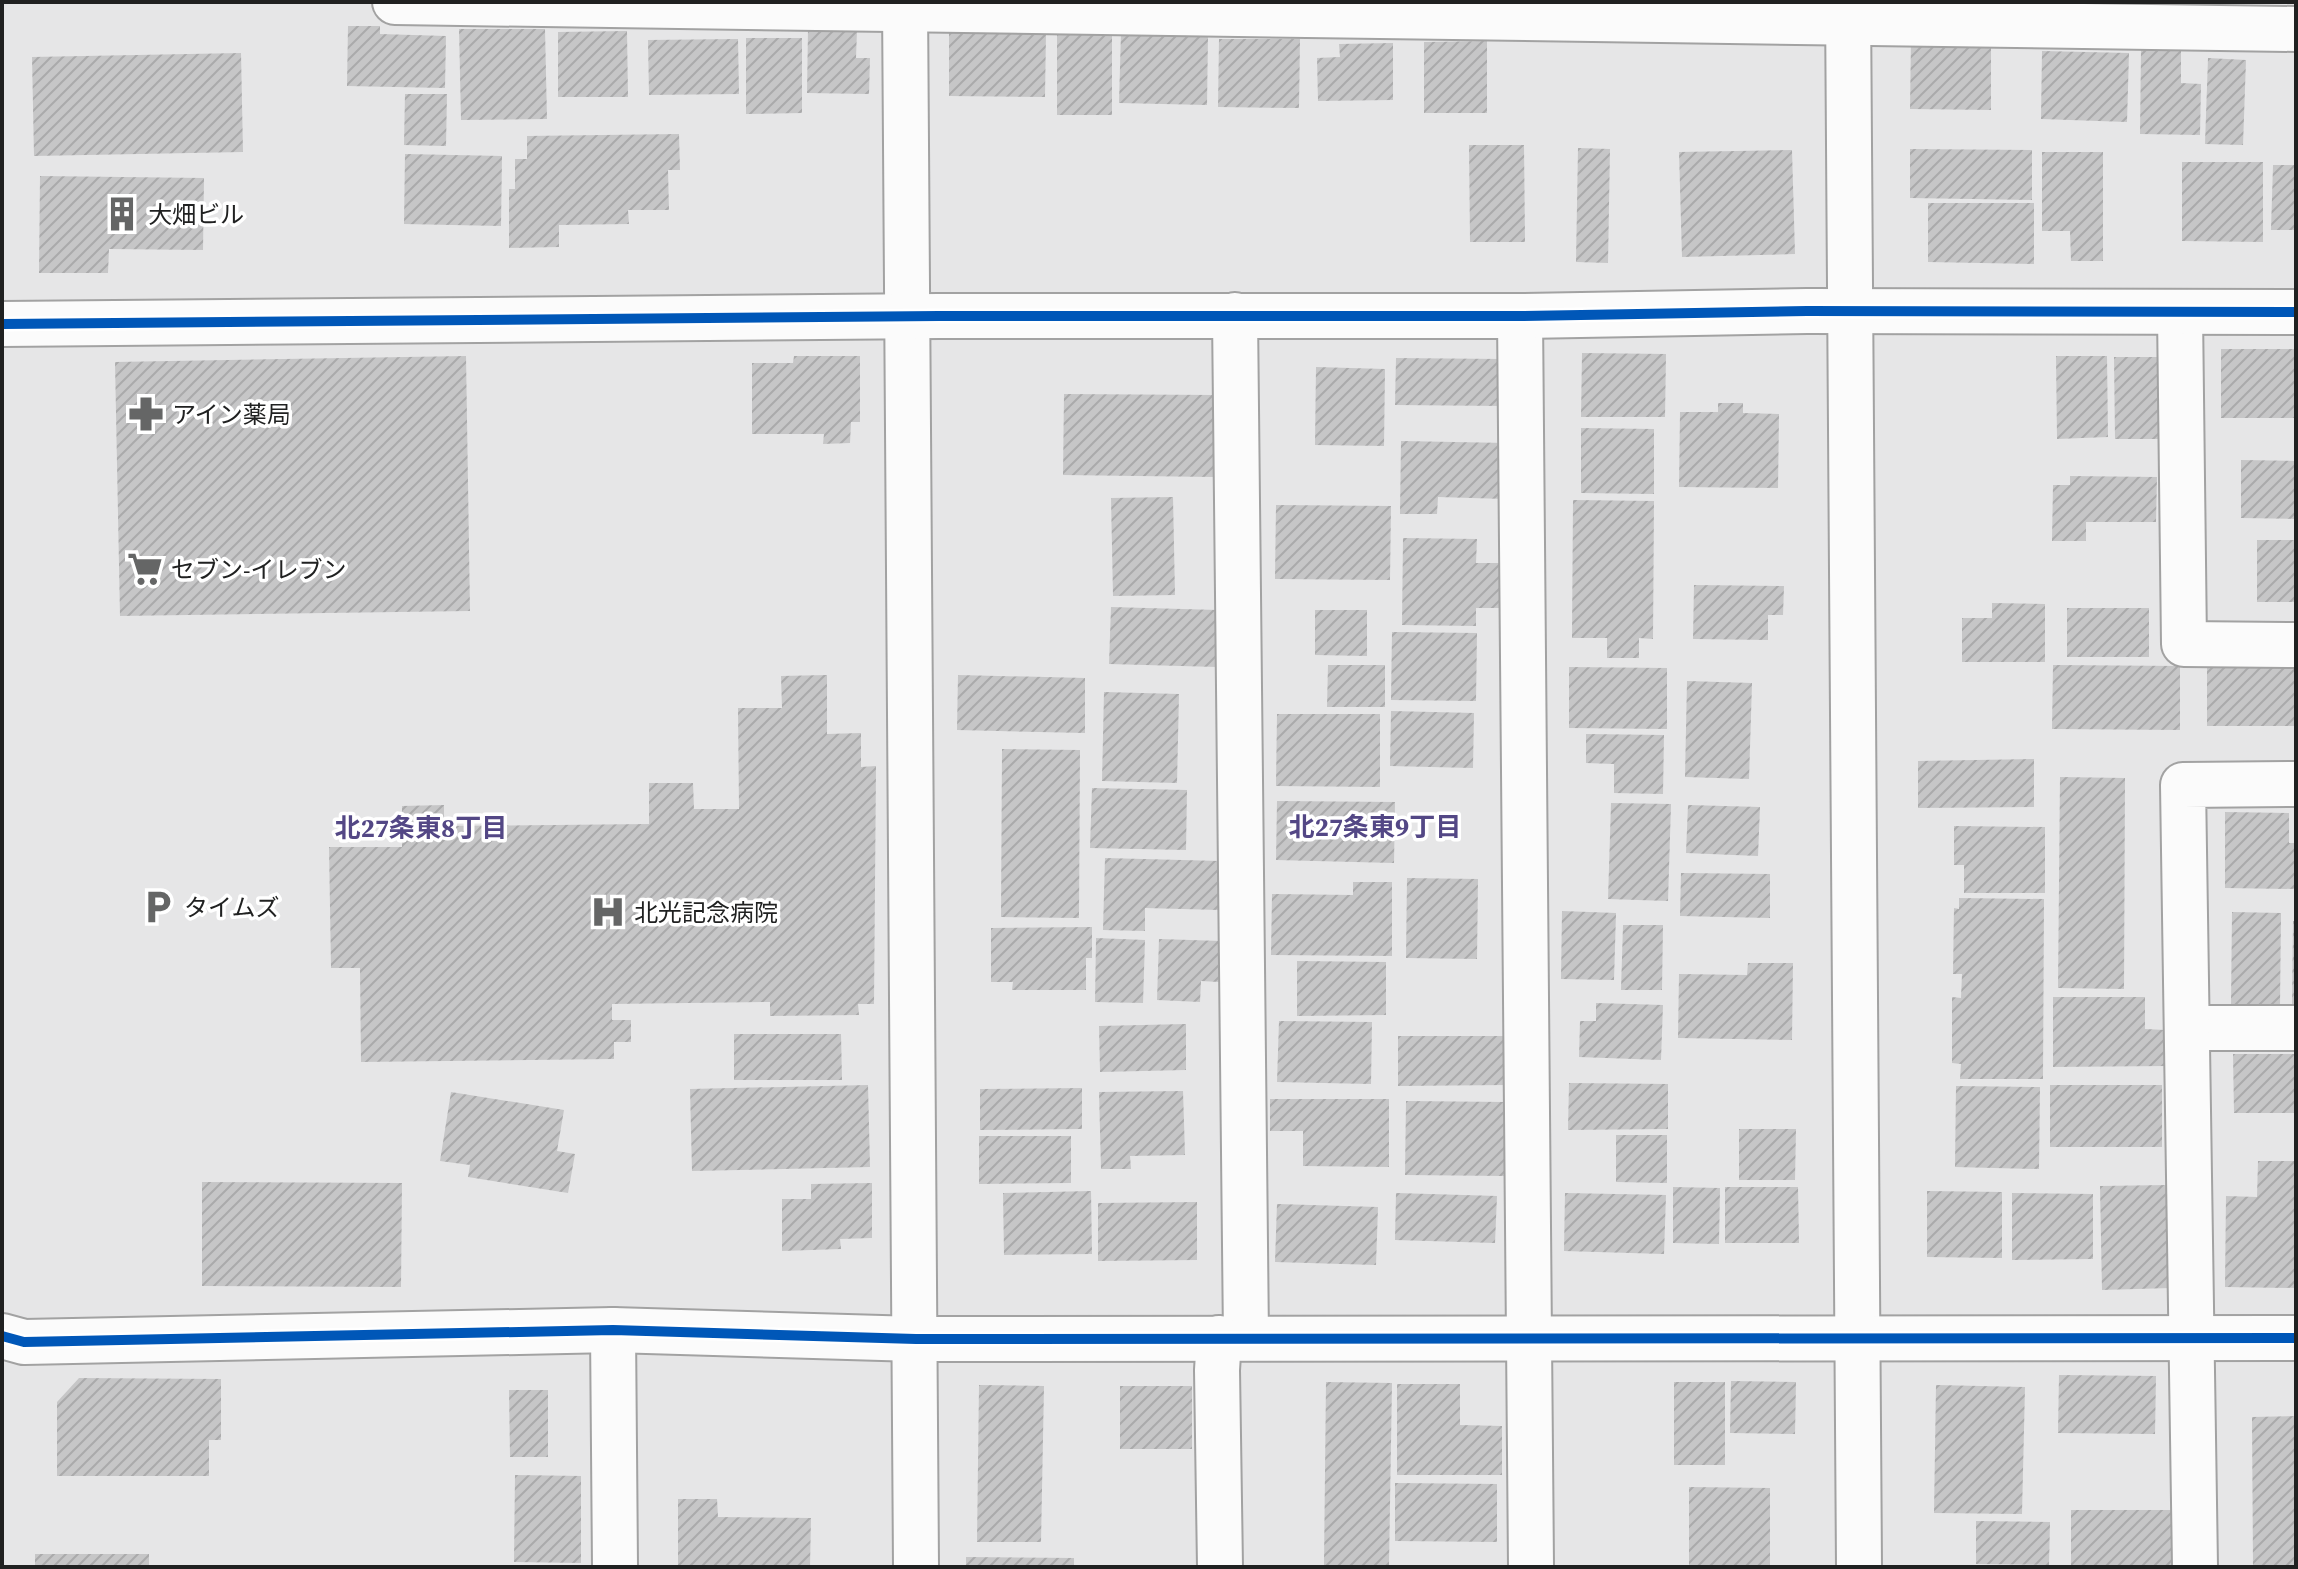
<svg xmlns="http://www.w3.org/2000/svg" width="2298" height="1569" font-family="'Source Serif 4','Noto Sans JP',serif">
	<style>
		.building { fill: url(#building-hatch) }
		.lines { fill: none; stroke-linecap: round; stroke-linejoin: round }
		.street-casing { stroke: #a2a2a2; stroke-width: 48 }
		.street { stroke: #fbfbfb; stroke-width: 44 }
		.cycleway-casing { stroke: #fff; stroke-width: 15 }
		.cycleway { stroke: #0057b8; stroke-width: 10 }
		.labels { text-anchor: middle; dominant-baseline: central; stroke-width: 7; stroke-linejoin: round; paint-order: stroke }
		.poi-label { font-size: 24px; fill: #202121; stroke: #fff; text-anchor: start }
		.neighbourhood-label { font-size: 26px; font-weight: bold; fill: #534785; stroke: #fff }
	</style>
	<defs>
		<pattern id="building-hatch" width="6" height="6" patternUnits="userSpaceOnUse" patternTransform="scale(2)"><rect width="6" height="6" fill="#c6c6c7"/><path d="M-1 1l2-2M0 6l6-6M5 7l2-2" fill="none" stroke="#aaaaab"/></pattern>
	</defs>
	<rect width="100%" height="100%" fill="#e6e6e7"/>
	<!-- building -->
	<g class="building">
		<path d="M1057 25 1112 26V115H1057Z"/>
		<path d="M348 26H380V34L446 36 445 88 347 86Z"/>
		<path d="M459 29H545L547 119 461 120Z"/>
		<path d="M808 29 857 30 856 58H870L869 94 807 93Z"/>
		<path d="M627 31 628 97H558V32Z"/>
		<path d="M949 31 1046 32 1045 97 949 96Z"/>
		<path d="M1121 32 1208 35 1207 105 1119 103Z"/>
		<path d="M746 38H802V113L746 114Z"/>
		<path d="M738 39 739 94 649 95 648 40Z"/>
		<path d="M1219 39H1300L1299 108 1218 107Z"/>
		<path d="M1911 39 1991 40V110L1910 109Z"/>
		<path d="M1487 41V113H1424V42Z"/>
		<path d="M1393 43V100L1318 101 1317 58 1340 57 1339 44Z"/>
		<path d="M2141 50 2181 51V83L2201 84 2200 135 2140 134Z"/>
		<path d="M2042 51 2129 53 2127 122 2041 119Z"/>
		<path d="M241 53 243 152 34 156 32 57Z"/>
		<path d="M2208 58 2246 60 2243 145 2205 144Z"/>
		<path d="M405 94H447L446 146 404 145Z"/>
		<path d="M679 134 680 170H668L669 210H628L629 224 559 225V247L509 248V189H515V159H527V136Z"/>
		<path d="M1469 145H1524L1525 242H1470Z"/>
		<path d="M1578 148 1610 149 1608 263 1576 262Z"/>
		<path d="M1910 149 2032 150V200L1910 198Z"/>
		<path d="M1792 150 1795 254 1682 257 1679 152Z"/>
		<path d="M2042 152H2103V261H2071L2070 231H2042Z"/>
		<path d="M405 154 502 156 501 226 404 224Z"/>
		<path d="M2182 162H2263V242L2182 241Z"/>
		<path d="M2273 165H2296V230H2271Z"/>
		<path d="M40 176 204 178 203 250 109 249 108 273H39Z"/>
		<path d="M1928 203H2034V264L1928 262Z"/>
		<rect x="2221" y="349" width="75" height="69"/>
		<path d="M1582 353 1666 354 1665 417H1581Z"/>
		<path d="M466 356 470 611 120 616 115 362Z"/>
		<path d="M794 356H860V422H851L850 443 823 444 824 434H752V363H793Z"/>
		<path d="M2056 356H2107L2108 437 2057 439Z"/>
		<path d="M2114 357H2166V439H2115Z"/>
		<path d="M1396 358 1501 359V406L1395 405Z"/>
		<path d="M1316 367 1385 369 1384 446 1315 445Z"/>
		<path d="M1064 394 1214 395 1213 477 1063 475Z"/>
		<path d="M1718 403H1743V413L1779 414 1778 488 1679 487 1680 412H1718Z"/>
		<path d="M1581 428 1654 429V494L1581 493Z"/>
		<path d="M1401 441 1507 443 1505 499 1438 497 1437 514H1400Z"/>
		<path d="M2241 460 2296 461V519L2241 518Z"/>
		<path d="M2070 476 2157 477 2156 522H2086V541H2052L2053 485H2070Z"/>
		<path d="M1173 497 1175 595 1113 596 1111 498Z"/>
		<path d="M1573 500 1654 501 1653 639 1639 638V658H1607V638H1572Z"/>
		<path d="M1276 505 1391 506 1390 580 1275 579Z"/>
		<path d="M1403 538 1477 539 1476 563H1499V608H1476V626L1402 625Z"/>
		<rect x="2257" y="540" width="39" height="62"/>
		<path d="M1694 585 1784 586 1783 615H1768V640L1693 639Z"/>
		<path d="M1992 603 2045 604V662H1962V618H1992Z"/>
		<path d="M1111 607 1218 610 1217 667 1109 664Z"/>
		<rect x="2067" y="608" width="82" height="49"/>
		<path d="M1315 610H1367V656L1315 655Z"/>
		<path d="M1392 632 1477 633 1476 701 1391 700Z"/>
		<rect x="2207" y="662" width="89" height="64"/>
		<path d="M1328 665H1385V707H1327Z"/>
		<path d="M2053 665 2180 666V730L2052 729Z"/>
		<path d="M1569 667 1667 668V729L1569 728Z"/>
		<path d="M827 675V734L861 733V767L876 766 874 1004H858L859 1015 770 1016V1002L612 1004V1020H631V1042H614V1059L361 1062 360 968H331L329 847H402V806L444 805V826L649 824V783H693L694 809H739L738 708H782L781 676Z"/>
		<path d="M958 675 1085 678V733L957 730Z"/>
		<path d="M1687 681 1752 683 1749 779 1685 777Z"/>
		<path d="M1104 692 1179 694 1177 783 1102 781Z"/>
		<path d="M1391 711 1474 713 1473 768 1390 766Z"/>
		<path d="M1277 714H1380V787L1276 786Z"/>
		<path d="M1586 734 1664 735 1663 794 1614 793V764L1586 763Z"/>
		<path d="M1002 749 1080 750 1079 918 1001 917Z"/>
		<path d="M2034 759V807L1918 808V761Z"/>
		<path d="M2060 777 2125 778 2124 989 2058 988Z"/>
		<path d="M1092 788 1187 790 1186 850 1090 848Z"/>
		<path d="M1277 801 1395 802 1394 863 1276 860Z"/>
		<path d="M1611 803 1671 804 1668 901 1608 899Z"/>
		<path d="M1688 805 1760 807 1758 856 1686 853Z"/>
		<path d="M2225 812 2289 813V843H2296V889L2225 888Z"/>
		<path d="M1954 826 2045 827V893H1964V865H1954Z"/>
		<path d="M1105 858 1220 861 1219 910 1145 908V931L1103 930Z"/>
		<path d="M1681 873 1770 874V918L1680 916Z"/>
		<path d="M1407 878 1478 879 1477 959 1406 958Z"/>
		<path d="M1353 882H1392V956L1271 955 1272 894 1353 895Z"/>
		<path d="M1959 898 2044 899 2043 1079H1960L1961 1064 1952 1063V997L1961 998 1962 974H1953L1954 908 1959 909Z"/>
		<path d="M1562 911 1616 913 1614 980 1561 979Z"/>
		<path d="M2232 912 2281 913 2280 1005H2231Z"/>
		<path d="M2293 921H2296V1004H2292Z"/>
		<path d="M1623 925H1663L1662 990H1621Z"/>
		<path d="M1092 927V958H1086V990H1012L1013 982H991V928Z"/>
		<path d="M1096 938 1145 940 1143 1003 1095 1002Z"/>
		<path d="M1159 939 1221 941 1219 982 1201 981 1200 1002 1157 1000Z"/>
		<path d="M1297 961 1386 962V1015L1297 1016Z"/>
		<path d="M1748 963H1793L1792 1040 1678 1038 1679 974 1747 975Z"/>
		<path d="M2053 997H2145V1029L2165 1030 2166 1066 2053 1067Z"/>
		<path d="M1596 1003 1663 1005 1661 1060 1579 1057 1580 1021H1596Z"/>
		<path d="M1279 1021 1372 1022 1371 1084 1277 1082Z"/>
		<path d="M1186 1024V1070L1100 1072 1099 1026Z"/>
		<path d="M734 1034H841L842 1080H734Z"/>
		<path d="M1398 1036H1506L1507 1085 1398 1086Z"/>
		<path d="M2233 1054H2296V1113H2234Z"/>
		<path d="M1569 1083 1668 1084V1129L1568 1130Z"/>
		<path d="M868 1085 870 1167 692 1171 690 1089Z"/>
		<rect x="2050" y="1085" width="112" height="62"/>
		<path d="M1956 1086 2040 1087 2039 1169 1955 1167Z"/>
		<path d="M1082 1088V1129L980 1130V1089Z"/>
		<path d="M1183 1091 1185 1155 1130 1156 1131 1169H1101L1099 1092Z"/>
		<path d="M451 1092 564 1110 557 1151 575 1154 568 1193 468 1177 470 1165 440 1161Z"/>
		<path d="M1270 1099H1389V1167L1303 1166V1131H1270Z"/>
		<path d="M1406 1101 1505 1102 1504 1176 1405 1175Z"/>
		<path d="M1739 1129H1796L1795 1180H1739Z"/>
		<path d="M1616 1135H1667V1183L1616 1182Z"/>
		<path d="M979 1136H1071V1183L979 1184Z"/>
		<path d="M2258 1161H2296V1288L2225 1287 2226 1196 2257 1197Z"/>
		<path d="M202 1182 402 1183 401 1287 202 1286Z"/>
		<path d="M872 1183V1238L840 1239 841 1249 782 1251V1199H811V1184Z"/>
		<path d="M2168 1185 2171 1288 2102 1290 2100 1186Z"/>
		<path d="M1673 1187 1720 1188 1719 1244 1673 1243Z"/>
		<path d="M1725 1187H1798L1799 1243H1725Z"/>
		<path d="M1091 1191 1092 1254 1004 1255 1003 1193Z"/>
		<path d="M1927 1191 2002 1192V1258L1927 1257Z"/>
		<path d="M1396 1193 1497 1196 1495 1243 1395 1240Z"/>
		<path d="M1565 1193 1666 1195 1664 1254 1564 1251Z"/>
		<path d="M2012 1193 2093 1194V1259L2012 1260Z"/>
		<path d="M1197 1202V1260L1098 1261V1203Z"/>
		<path d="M1277 1204 1378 1207 1376 1265 1275 1262Z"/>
		<path d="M2059 1375 2156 1376 2155 1434 2058 1433Z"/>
		<path d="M79 1378 221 1379V1440H209V1476H57V1402Z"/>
		<path d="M1731 1381 1796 1382 1795 1434 1730 1433Z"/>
		<path d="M1326 1382 1392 1383 1389 1565H1324Z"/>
		<rect x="1674" y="1382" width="51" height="83"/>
		<path d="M1397 1384H1460V1425L1502 1426V1475H1397Z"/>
		<path d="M979 1385 1044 1386 1041 1542H977Z"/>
		<path d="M1936 1385 2025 1387 2022 1514 1934 1513Z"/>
		<rect x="1120" y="1386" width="72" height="63"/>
		<path d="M509 1390H548V1457H510Z"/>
		<path d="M2296 1416V1567H2253L2252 1417Z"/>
		<path d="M515 1475 581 1476V1563L514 1562Z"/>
		<path d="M1395 1483 1497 1484V1542L1395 1541Z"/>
		<path d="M1689 1487 1770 1488V1567H1689Z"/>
		<path d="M678 1499H717L718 1517 811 1518 810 1567H678Z"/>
		<rect x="2071" y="1510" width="105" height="57"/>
		<path d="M1976 1521 2050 1522 2049 1565 1976 1564Z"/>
		<rect x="35" y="1554" width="114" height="13"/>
		<path d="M966 1557 1074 1558V1567H966Z"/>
	</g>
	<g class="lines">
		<!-- street casing -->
		<g class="street-casing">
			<g id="street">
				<path d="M395 2 2296 29"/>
				<path d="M905 2 916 1567"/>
				<path d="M1848 2 1859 1567"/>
				<path d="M2180 313 2184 644 2296 645"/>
				<path d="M1235 315 1246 1338"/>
				<path d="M1520 316 1531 1567"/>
				<path d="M2 324 939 316H1520L1807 311 2296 312"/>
				<path d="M2187 1028H2296"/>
				<path d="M613 1330 615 1567"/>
				<path d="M2 1336 24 1342 613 1330 916 1339 2296 1338"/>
				<path d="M1219 1338 1217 1370 1220 1567"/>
				<path d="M2195 1567 2183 785 2296 784"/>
			</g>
		</g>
		<!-- street -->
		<use href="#street" class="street"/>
		<!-- cycleway casing -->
		<g class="cycleway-casing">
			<g id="cycleway">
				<path d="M2 324 939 316H1520L1807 311 2296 312"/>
				<path d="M2 1336 24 1342 613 1330 916 1339 2296 1338"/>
			</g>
		</g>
		<!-- cycleway -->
		<use href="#cycleway" class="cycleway"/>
	</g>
	<!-- icons -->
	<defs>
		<g id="building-bare" transform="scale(2.76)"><path d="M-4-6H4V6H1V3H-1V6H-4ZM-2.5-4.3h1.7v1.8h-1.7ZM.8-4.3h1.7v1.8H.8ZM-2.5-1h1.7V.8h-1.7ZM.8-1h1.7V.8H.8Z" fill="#656666" stroke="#fff" stroke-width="2.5" paint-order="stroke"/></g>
		<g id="pharmacy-bare" transform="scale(2.76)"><path d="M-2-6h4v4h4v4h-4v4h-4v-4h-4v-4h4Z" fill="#656666" stroke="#fff" stroke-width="2.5" paint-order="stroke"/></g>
		<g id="supermarket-bare" transform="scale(2.76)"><path d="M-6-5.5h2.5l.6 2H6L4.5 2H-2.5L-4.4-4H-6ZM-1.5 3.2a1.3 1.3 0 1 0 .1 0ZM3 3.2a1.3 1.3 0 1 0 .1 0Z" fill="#656666" stroke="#fff" stroke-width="2.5" paint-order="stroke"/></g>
		<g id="parking-bare" transform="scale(2.76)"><path d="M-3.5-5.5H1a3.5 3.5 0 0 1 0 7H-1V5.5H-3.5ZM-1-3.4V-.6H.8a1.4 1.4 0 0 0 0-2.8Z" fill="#656666" stroke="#fff" stroke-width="2.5" paint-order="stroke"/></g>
		<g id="hospital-bare" transform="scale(2.76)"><path d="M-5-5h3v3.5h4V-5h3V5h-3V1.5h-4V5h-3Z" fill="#656666" stroke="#fff" stroke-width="2.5" paint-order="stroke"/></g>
	</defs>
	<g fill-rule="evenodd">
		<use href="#building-bare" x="122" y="214"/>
		<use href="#pharmacy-bare" x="146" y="414"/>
		<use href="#supermarket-bare" x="145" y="569"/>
		<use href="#parking-bare" x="158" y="907"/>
		<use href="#hospital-bare" x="608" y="912"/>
	</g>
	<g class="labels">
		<!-- poi labels -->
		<g class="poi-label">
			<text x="148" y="214">大畑ビル</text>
			<text x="172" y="414">アイン薬局</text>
			<text x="171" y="569">セブン-イレブン</text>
			<text x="184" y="907">タイムズ</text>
			<text x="634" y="912">北光記念病院</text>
		</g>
		<!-- neighbourhood labels -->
		<g class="neighbourhood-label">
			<text x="1375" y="827">北27条東9丁目</text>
			<text x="421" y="828">北27条東8丁目</text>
		</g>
	</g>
	<!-- border -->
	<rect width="2298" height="1569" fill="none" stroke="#202121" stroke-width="8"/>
</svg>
